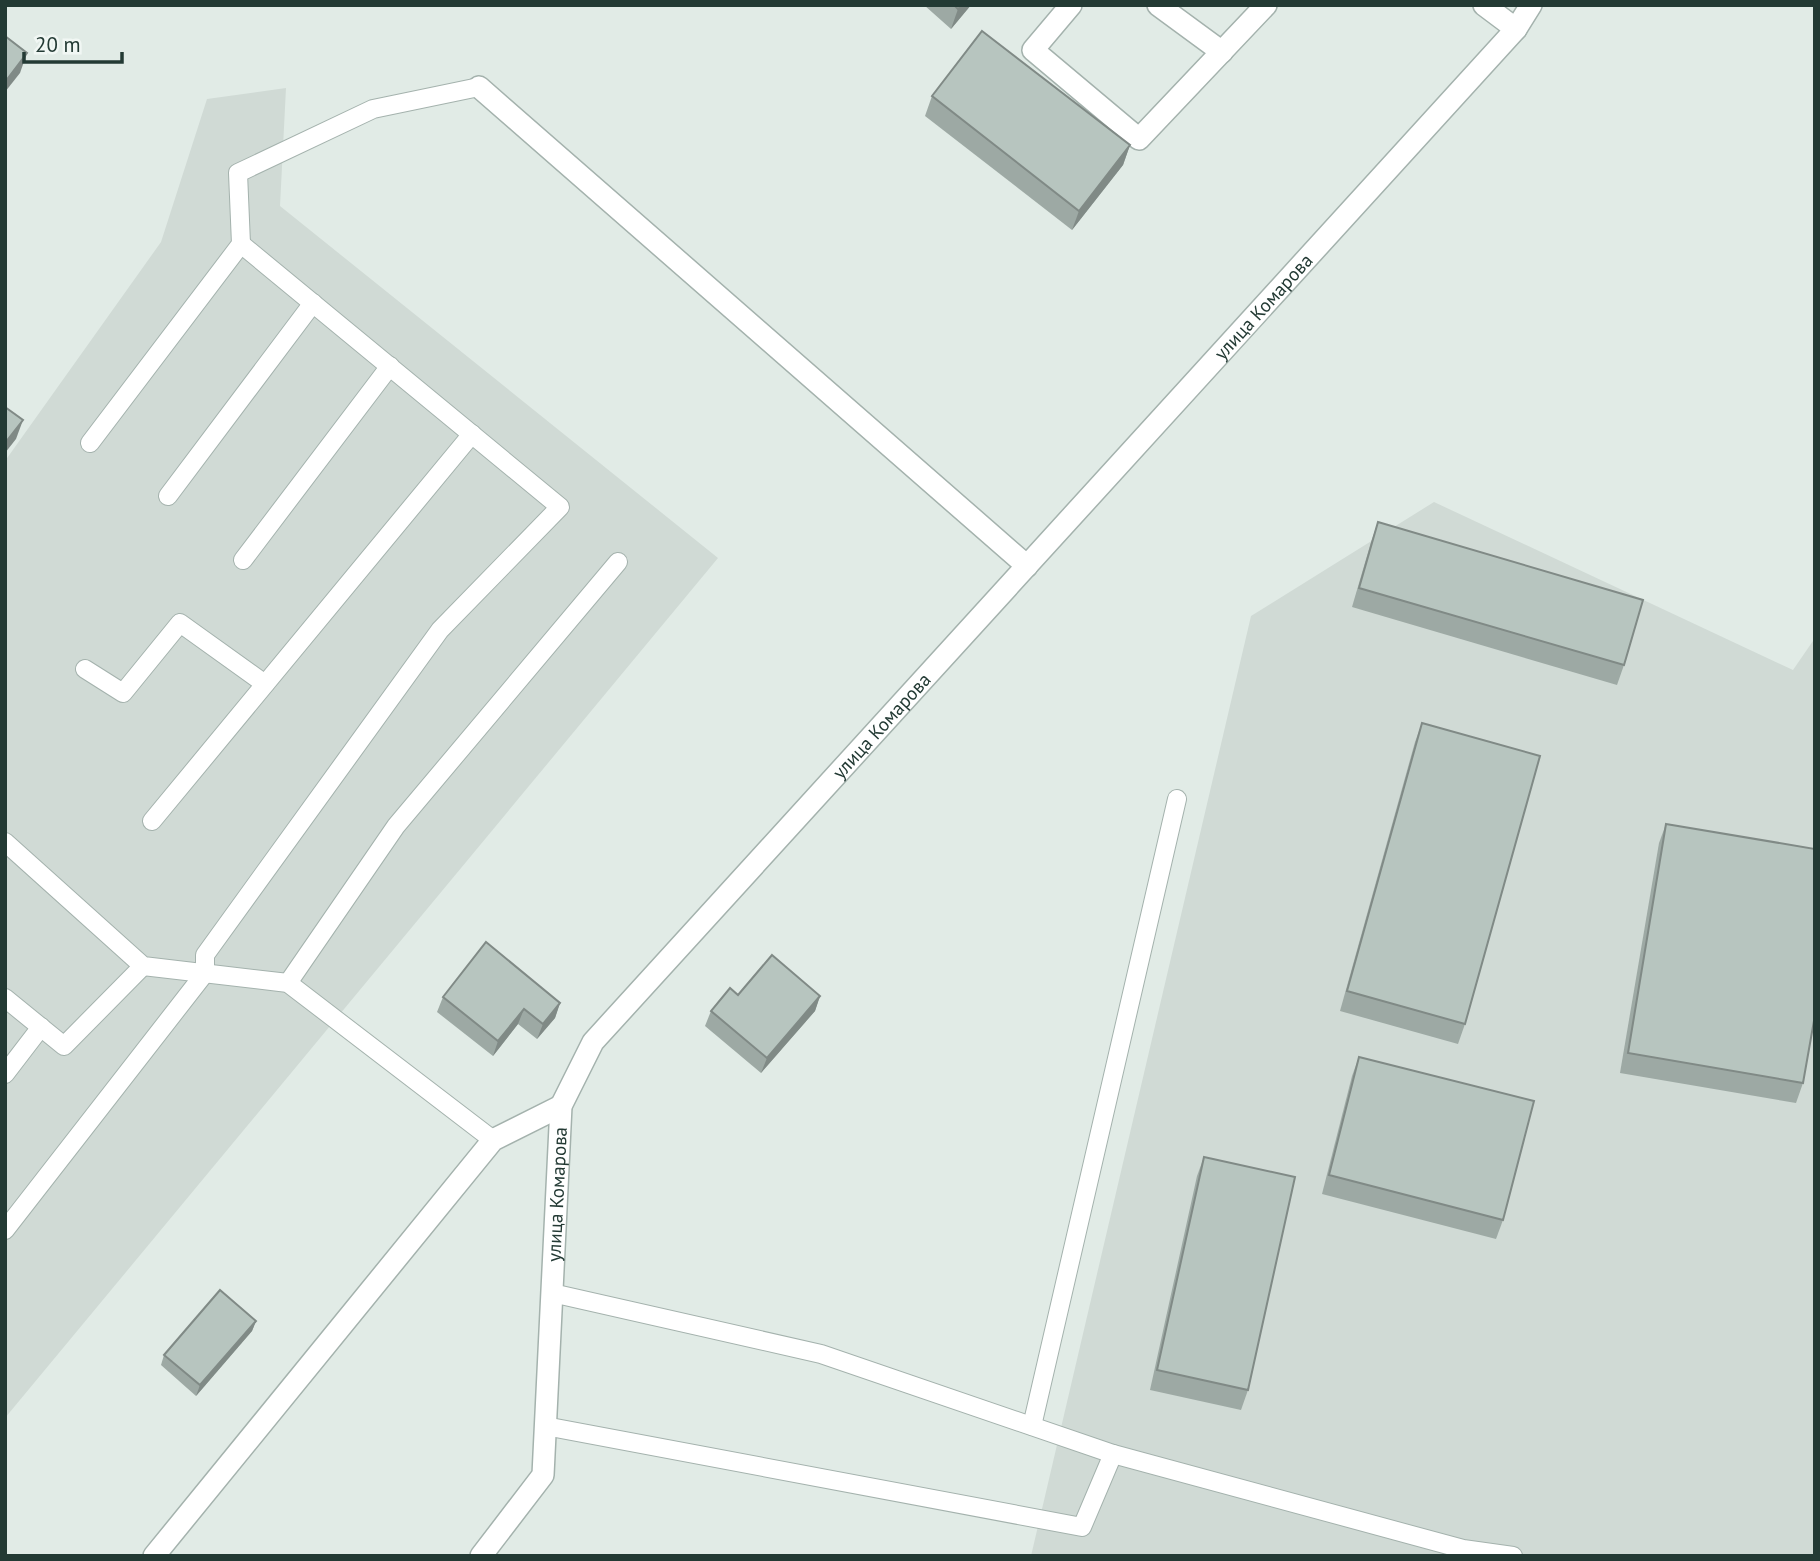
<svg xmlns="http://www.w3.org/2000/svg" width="1820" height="1561" font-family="'PT Sans',sans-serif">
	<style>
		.built { fill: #d0dad5 }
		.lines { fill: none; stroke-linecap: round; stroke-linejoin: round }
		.lane-casing { stroke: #a4b2ad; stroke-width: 20 }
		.street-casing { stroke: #a4b2ad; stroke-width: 24 }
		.lane { stroke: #fff; stroke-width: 18 }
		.street { stroke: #fff; stroke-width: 21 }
		.wall { fill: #9da9a4 }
		.shaded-wall { fill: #808a86 }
		.building { fill: #b7c5bf; stroke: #808a86; stroke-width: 2 }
		.labels { text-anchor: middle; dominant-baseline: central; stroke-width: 7; stroke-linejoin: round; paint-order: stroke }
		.street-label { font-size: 19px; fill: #233a34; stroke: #f1f7f4 }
	</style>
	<rect width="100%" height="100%" fill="#e1ebe6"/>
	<!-- built -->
	<g class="built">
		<path d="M286 88 280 206 718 558 5 1418V461L161 242 207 99Z"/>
		<path d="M1434 502 1793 670 1815 638V1556H1031L1251 616Z"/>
	</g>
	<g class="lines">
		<!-- lane casing -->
		<g class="lane-casing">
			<g id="lane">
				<path d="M90 443 241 244 238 173 373 109 479 87"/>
				<path d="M168 496 313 303"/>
				<path d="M243 560 390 366"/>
				<path d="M85 669 123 693 180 623 265 684"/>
				<path d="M152 821 472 434"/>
				<path d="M5 842 143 966 288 983 493 1140"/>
				<path d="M288 983 396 826 618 562"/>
				<path d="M5 998 64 1046 143 966"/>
				<path d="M5 1074 41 1027"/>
				<path d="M5 1230 205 973V955L440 630 560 507 241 244"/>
				<path d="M552 1293 821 1354 1113 1454 1463 1549 1513 1556"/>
				<path d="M545 1426 1082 1527 1113 1454"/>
				<path d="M1032 1426 1177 799"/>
			</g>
		</g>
		<!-- street casing -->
		<g class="street-casing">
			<g id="street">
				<path d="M1071 5 1033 50 1139 139 1266 5"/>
				<path d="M1158 5 1222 52"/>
				<path d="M1484 5 1516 29"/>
				<path d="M479 87 1027 566"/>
				<path d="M154 1556 493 1140 561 1106"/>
				<path id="s1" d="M481 1556 543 1475 561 1106 593 1042 1516 29 1531 5"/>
			</g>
		</g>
		<!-- lane -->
		<use href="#lane" class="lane"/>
		<!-- street -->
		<use href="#street" class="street"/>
	</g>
	<!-- wall -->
	<g class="wall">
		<path d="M924 5H971L951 29Z"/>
		<path d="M932 96 1130 145 1123 165 1072 230 925 116Z"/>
		<path d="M1378 522 1624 665 1617 685 1352 607 1371 542Z"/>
		<path d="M1422 723 1465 1024 1458 1044 1340 1011 1415 742Z"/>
		<path d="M1666 824 1803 1083 1796 1103 1620 1073 1659 843Z"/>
		<path d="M738 995 820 996 815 1011 761 1073 705 1026 711 1011Z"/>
		<path d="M443 997 560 1003 555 1018 537 1039 518 1024 493 1056 437 1012Z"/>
		<path d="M1359 1057 1503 1220 1496 1239 1322 1194 1352 1076Z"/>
		<path d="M1204 1157 1248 1390 1241 1410 1150 1390 1197 1176Z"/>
		<path d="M256 1321 252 1331 196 1396 161 1365 164 1355Z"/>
	</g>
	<!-- shaded-wall -->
	<g class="shaded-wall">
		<path d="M962 5H971L951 29 958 9Z"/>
		<path d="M27 53 20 73 5 92V82Z"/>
		<path d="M1130 145 1123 165 1072 230 1079 211Z"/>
		<path d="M23 420 16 439 5 453V443Z"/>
		<path d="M820 996 815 1011 761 1073 767 1058Z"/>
		<path d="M560 1003 555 1018 537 1039 543 1024Z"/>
		<path d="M524 1009 518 1024 493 1056 498 1041Z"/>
		<path d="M256 1321 252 1331 196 1396 200 1385Z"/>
	</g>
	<!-- building -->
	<g class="building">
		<path d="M954 5H962L958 9Z"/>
		<path d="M982 31 1130 145 1079 211 932 96Z"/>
		<path d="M5 36 27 53 5 82Z"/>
		<path d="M5 407 23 420 5 443Z"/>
		<path d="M1378 522 1643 600 1624 665 1359 588Z"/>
		<path d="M1422 723 1540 756 1465 1024 1347 991Z"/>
		<path d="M1666 824 1815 849V1015L1803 1083 1628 1053Z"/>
		<path d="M486 942 560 1003 543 1024 524 1009 498 1041 443 997Z"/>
		<path d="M772 955 820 996 767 1058 711 1011 730 988 738 995Z"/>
		<path d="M1359 1057 1534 1101 1503 1220 1329 1175Z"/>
		<path d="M1204 1157 1295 1177 1248 1390 1157 1370Z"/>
		<path d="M220 1290 256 1321 200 1385 164 1355Z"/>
	</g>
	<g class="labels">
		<!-- street labels -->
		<g class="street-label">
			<text stroke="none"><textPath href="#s1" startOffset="1538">улица Комарова</textPath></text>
			<text stroke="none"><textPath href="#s1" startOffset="971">улица Комарова</textPath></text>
			<text stroke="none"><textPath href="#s1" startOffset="383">улица Комарова</textPath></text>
		</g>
	</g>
	<!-- border -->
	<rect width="1820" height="1561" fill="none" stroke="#233a34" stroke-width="14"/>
	<!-- scale -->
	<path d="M24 52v10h98v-10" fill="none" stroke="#233a34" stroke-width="3.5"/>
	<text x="35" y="52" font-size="21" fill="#233a34" stroke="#f1f7f4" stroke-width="5" paint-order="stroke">20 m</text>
</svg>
